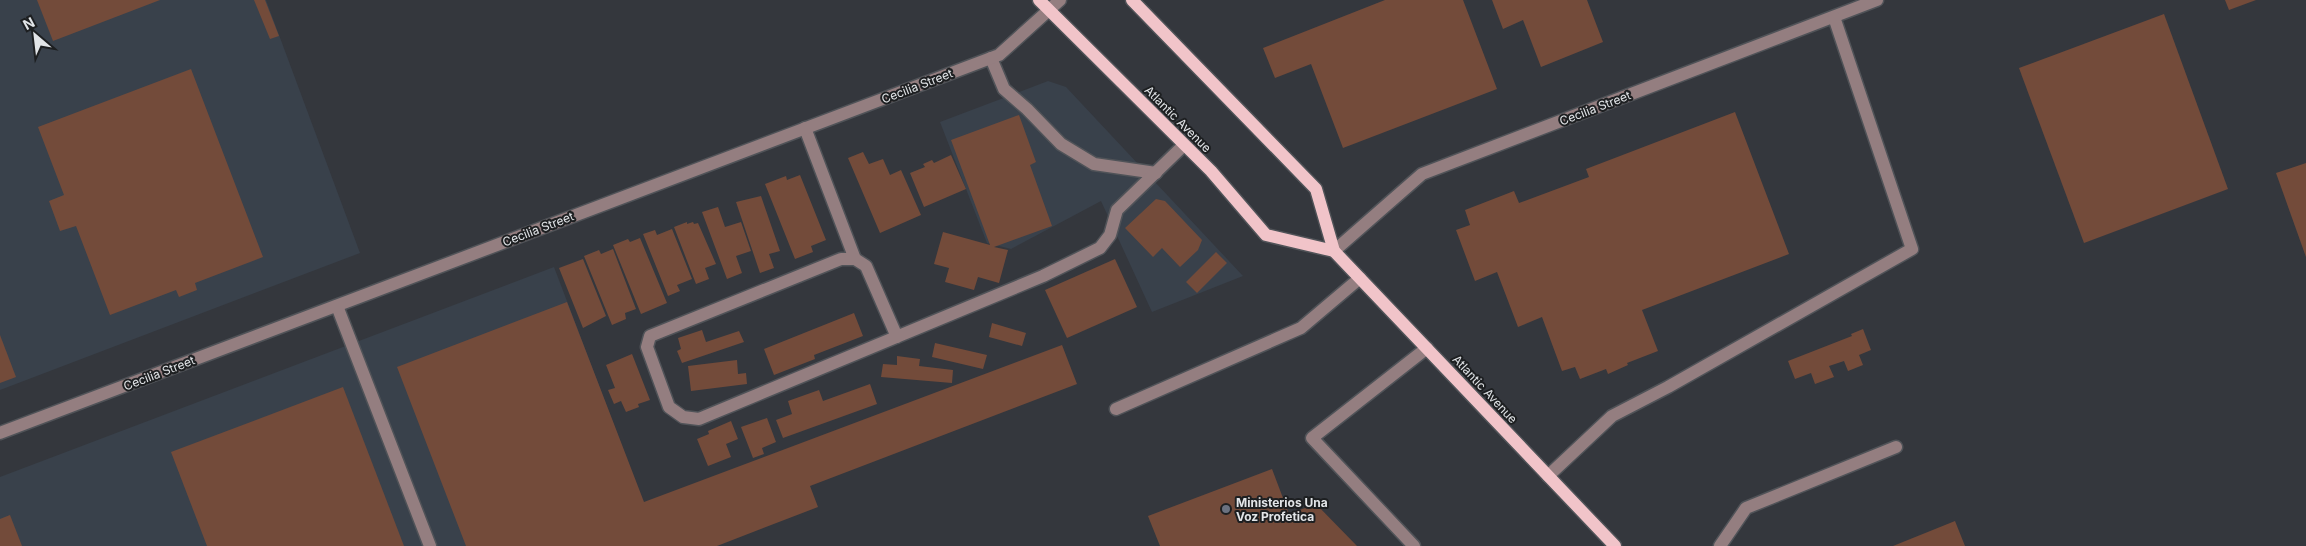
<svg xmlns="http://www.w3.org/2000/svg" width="2306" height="546" font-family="Inter,sans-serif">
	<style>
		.built { fill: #39414b }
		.building { fill: #734b3a }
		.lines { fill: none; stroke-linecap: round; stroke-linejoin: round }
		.minor-casing { stroke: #505358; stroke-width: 15 }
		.major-casing { stroke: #505358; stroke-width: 15 }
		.minor { stroke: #947e80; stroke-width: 12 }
		.major { stroke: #f1c4c9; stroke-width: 12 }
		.worship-dot { fill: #6b7280; stroke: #1d1f21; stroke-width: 2 }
		.labels { text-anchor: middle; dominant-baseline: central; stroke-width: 4; stroke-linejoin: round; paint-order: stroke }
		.street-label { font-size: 12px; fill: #e2e5e8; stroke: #1d1f21 }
		.poi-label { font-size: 12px; font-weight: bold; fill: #e2e5e8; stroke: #1d1f21; text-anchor: start }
	</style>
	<rect width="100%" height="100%" fill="#34373d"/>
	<!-- built -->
	<g class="built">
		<path d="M0 0H266L360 253 0 390Z"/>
		<path d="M1048 81 1066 87 1243 276 1152 312 1101 201 1011 249 987 243 940 122Z"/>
		<path d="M554 267 660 546H0V477Z"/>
	</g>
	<!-- building -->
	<g class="building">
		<path d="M37 0H160L53 41Z"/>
		<path d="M254 0H265L279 36 270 39Z"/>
		<path d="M1385 0H1463L1497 89 1343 148 1311 64 1275 78 1263 48Z"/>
		<path d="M1492 0H1587L1603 42 1541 67 1523 20 1503 29Z"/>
		<path d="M2225 0H2256L2229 10Z"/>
		<path d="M2164 14 2228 189 2084 243 2019 68Z"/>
		<path d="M191 69 263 257 195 283 197 290 179 297 176 290 110 315 76 226 60 231 49 201 64 195 38 127Z"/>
		<path d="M1735 112 1789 254 1642 310 1658 351 1627 363 1628 365 1608 374 1606 369 1580 379 1575 367 1562 371 1542 317 1518 327 1497 272 1475 281 1456 230 1470 225 1465 210 1514 191 1519 203 1589 177 1586 169Z"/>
		<path d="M1019 115 1036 162 1030 165 1052 226 994 247 1008 250 999 283 978 277 974 290 945 282 949 268 934 264 943 232 990 245 951 140Z"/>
		<path d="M863 152 869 164 883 159 890 175 901 170 921 215 880 233 848 158Z"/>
		<path d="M951 155 966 189 924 207 910 173 925 167 923 164 932 160 934 163Z"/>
		<path d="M2306 163V257L2276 173Z"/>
		<path d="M800 175 826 240 811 246 813 252 795 259 765 184 786 176 787 180Z"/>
		<path d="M761 196 780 251 769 254 774 268 760 273 736 202Z"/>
		<path d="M1156 199 1165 201 1202 240 1198 250 1180 267 1162 248 1153 257 1125 228Z"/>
		<path d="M718 207 725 227 741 222 751 251 736 256 742 273 727 279 702 212Z"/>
		<path d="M687 222V224L693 222 694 224 698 223 716 264 705 268 709 279 696 284 674 227Z"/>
		<path d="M672 229 692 279 677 285 680 291 668 296 643 234 655 230 657 235Z"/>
		<path d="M640 238 667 303 641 314 613 245 628 239 630 242Z"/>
		<path d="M613 249 636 309 625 313 626 319 612 325 584 256 599 250 601 254Z"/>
		<path d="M1216 252 1227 263 1197 293 1186 282Z"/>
		<path d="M583 259 606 316 583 328 559 268Z"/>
		<path d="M1115 259 1137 307 1067 338 1045 290Z"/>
		<path d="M567 302 644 502 1062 345 1077 384 810 486 818 507 717 546H466L397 367Z"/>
		<path d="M854 313 863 336 814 355 815 359 774 375 764 349Z"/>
		<path d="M992 323 1026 333 1022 346 989 337Z"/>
		<path d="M1863 329 1871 350 1859 355 1863 365 1848 371 1844 361 1829 366 1834 377 1815 384 1811 373 1795 379 1788 361 1852 336 1851 334Z"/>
		<path d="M702 330 706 342 739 331 744 342 682 363 677 351 681 349 678 338Z"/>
		<path d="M0 335 16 377 0 383Z"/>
		<path d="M935 343 987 355 983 369 932 357Z"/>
		<path d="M632 354 650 400 638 404 639 407 626 412 621 401 614 404 608 390 615 388 606 365Z"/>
		<path d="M897 356 920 359 919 366 953 370 952 383 881 377 883 364 897 365Z"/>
		<path d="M737 360 738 374 746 373 747 384 691 391 688 366Z"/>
		<path d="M870 384 877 404 783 438 776 420 792 414 788 401 819 390 823 401Z"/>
		<path d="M343 387 404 546H207L171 452Z"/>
		<path d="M767 418 776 442 762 448 764 454 753 458 741 427Z"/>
		<path d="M731 421 738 439 726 444 731 457 708 466 697 439 709 434 708 431Z"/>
		<path d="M1272 469 1289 514 1316 504 1357 546H1160L1148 516Z"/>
		<path d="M10 515 22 546H0V519Z"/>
		<path d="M1955 521 1965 546H1893Z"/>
	</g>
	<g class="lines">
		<!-- minor casing -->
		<g class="minor-casing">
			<g id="minor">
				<path d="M991 58 1004 89 1027 109 1061 144 1094 164 1156 173"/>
				<path d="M805 128 855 259"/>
				<path d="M1334 251 1422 174 1877 0"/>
				<path d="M337 306 430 546"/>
				<path d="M897 337 866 266 855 259H841L650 336 647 347 669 407 683 417 699 419 1043 276 1100 248 1110 235 1117 210 1184 145"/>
				<path d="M1116 409 1301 328 1360 278"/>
				<path d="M0 433 991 58 999 55 1060 0"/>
				<path d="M1548 476 1612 416 1668 387 1912 249 1834 17"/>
				<path d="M1414 546 1312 438 1427 348"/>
				<path d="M1720 546 1746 508 1896 447"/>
			</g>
		</g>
		<!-- major casing -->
		<g class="major-casing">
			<g id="major">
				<path d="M1039 0 1211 171 1266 235 1334 251"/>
				<path d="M1132 0 1316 189 1334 251 1615 546"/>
			</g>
		</g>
		<!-- minor -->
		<use href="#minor" class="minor"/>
		<!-- major -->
		<use href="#major" class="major"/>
	</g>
	<!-- markers -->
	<circle class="worship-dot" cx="1226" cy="509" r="5"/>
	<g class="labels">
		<!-- street labels -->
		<g class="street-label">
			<text transform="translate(917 86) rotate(-21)">Cecilia Street</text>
			<text transform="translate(1595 108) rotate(-21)">Cecilia Street</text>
			<text transform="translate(1178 119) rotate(45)">Atlantic Avenue</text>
			<text transform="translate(538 229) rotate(-21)">Cecilia Street</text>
			<text transform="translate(159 373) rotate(-21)">Cecilia Street</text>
			<text transform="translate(1485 389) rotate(47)">Atlantic Avenue</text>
		</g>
		<!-- poi labels -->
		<g class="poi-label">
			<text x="1236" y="502">Ministerios Una<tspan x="1236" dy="14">Voz Profetica</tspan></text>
		</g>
	</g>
	<!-- north arrow -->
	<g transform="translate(35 35) rotate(332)" stroke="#1d1f21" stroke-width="4" paint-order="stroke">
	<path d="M0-4L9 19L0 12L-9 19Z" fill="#e2e5e8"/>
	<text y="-8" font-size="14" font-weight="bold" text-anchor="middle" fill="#e2e5e8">N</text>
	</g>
</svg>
